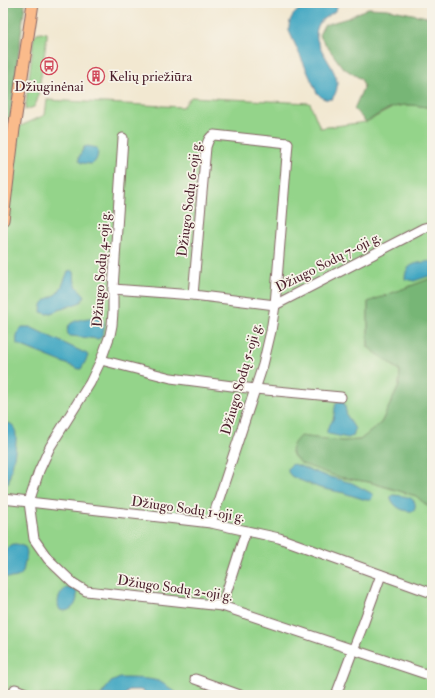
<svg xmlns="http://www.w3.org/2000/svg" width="435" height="698" font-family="'IM FELL Double Pica',serif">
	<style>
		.green { fill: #94d48a; stroke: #6f7a5a }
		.forest { fill: #77b676; stroke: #606a50 }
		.water { fill: #42a7c2; stroke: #466376 }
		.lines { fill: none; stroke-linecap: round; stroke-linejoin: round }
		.minor-casing { stroke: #856565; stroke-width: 11 }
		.major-casing { stroke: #856565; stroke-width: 13 }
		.minor { stroke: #fff; stroke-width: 9 }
		.major { stroke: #fabb8b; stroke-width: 11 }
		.labels { text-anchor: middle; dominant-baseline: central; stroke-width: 3.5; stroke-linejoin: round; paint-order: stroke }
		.poi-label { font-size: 14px; fill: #4a1f2b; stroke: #f7f3e8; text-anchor: start }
		.street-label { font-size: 14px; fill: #4a1f2b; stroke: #f7f3e8 }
	</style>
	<rect width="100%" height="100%" fill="#f7f3e8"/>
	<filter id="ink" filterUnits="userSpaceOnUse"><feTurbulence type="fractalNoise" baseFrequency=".025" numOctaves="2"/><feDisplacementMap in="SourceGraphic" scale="8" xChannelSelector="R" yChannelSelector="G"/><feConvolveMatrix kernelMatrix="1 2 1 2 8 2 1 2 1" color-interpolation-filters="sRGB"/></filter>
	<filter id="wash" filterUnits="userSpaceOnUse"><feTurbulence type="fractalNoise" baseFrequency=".012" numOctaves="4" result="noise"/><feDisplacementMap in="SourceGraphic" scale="16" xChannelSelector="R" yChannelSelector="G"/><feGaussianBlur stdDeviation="0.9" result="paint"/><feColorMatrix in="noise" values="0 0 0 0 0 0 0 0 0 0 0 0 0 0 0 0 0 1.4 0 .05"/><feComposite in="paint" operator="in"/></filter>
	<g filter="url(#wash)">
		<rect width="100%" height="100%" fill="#f2e8d1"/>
		<!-- green -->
		<g class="green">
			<path d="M41 32 47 33V37L37 101 34 107 25 110 34 37 37 33Z"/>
			<path d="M191 97 310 103 320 128 366 122 394 107 404 105H415L432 108V278L368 302V347L400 371 399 386 381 423 360 440 343 441 315 438 338 477 369 482 416 496 430 508 432 509V695H179L174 691 158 681 104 690 101 695H3V220L14 129 45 115 47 100 183 107Z"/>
		</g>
		<!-- forest -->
		<g class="forest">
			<path d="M3 3H25L3 179Z"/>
			<path d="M368 8 388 9 432 18V108C420 106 406 103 394 107 384 110 375 117 366 122L354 109 364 86 361 79 342 67 319 35 324 25 348 18Z"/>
			<path d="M432 278V509L430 508 416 496 369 482 338 477 302 464 294 457 291 450 294 443 300 436 343 441 360 440 381 423 399 386 400 371 368 347V302Z"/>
		</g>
		<!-- water -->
		<g class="water">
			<path d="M311 3H338L336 10C330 16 322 17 318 26 307 48 352 74 332 99 324 100 323 99 317 93L289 31C288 15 298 9 311 3Z"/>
			<path d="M88 146 97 148C99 153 97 163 91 164 87 164 84 163 81 163L79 161V157L84 147Z"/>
			<path d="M432 261V275L414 281 405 279C405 262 419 263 432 261Z"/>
			<path d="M72 270 74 272C75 276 74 280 75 282 76 288 82 291 85 296L81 302 48 314 41 312C41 299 48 300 56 294 62 289 65 278 68 271Z"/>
			<path d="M99 317 102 319C106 325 104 335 99 339L71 336H69C60 319 89 318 99 317Z"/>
			<path d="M22 327H30L87 354 88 356 84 364 81 369H79L17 344C16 337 17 332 22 327Z"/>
			<path d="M340 401 344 402 347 416 355 429 354 433 353 436 348 438 329 434 327 433C327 428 328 427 331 423 335 417 334 410 336 403Z"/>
			<path d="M6 423C10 423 12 424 14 427 20 437 12 468 9 479V482L6 483H3V425Z"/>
			<path d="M294 464 326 476 352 483 371 493 373 495 371 500H366L344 493 320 488 297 479 291 476 288 472V468L291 465Z"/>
			<path d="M393 495C403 496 420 496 414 511 404 512 395 508 391 499V496Z"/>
			<path d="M13 544H17L25 547C28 552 27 556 25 562 24 565 24 569 23 572 19 579 9 579 3 576 3 562 0 551 13 544Z"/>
			<path d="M66 588 73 589 76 591C80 602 71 614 60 610 55 602 60 593 66 588Z"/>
			<path d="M120 678C131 678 148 678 158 681 165 684 173 690 179 695H151L140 690H128L125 695H101L111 682Z"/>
		</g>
	</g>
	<g filter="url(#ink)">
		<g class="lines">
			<!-- minor casing -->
			<g class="minor-casing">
				<g id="minor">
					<path d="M123 138 113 289V312L112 325 110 335 101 360 90 383 50 447 39 471 29 502 34 539 48 559 73 583 86 591 222 606 432 676"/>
					<path d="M113 289 193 295 275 305 424 228 432 226"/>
					<path d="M193 295 206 147C208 141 209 137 214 135L288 143 275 305 271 331 263 365 211 523"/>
					<path d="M101 360 171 378 255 389 341 397"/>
					<path d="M3 499 211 523 279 538 432 593"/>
					<path d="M222 606 246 531"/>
					<path d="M195 679 240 695"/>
					<path d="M13 695 15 689 31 695"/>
					<path d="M336 695 353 650 361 630 381 575"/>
				</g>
			</g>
			<!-- major casing -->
			<g class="major-casing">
				<path id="major" d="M3 220 14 129 33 3"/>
			</g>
			<!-- minor -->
			<use href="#minor" class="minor"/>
			<!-- major -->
			<use href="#major" class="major"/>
		</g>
	</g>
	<!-- icons -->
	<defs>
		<g id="bus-ring" transform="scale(0.9)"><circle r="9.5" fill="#f7f3e8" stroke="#d1495b" stroke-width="1.5"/><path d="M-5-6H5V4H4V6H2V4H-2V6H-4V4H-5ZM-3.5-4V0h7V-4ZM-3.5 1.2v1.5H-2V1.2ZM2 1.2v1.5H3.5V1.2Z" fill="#d1495b"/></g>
		<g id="building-ring" transform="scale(0.9)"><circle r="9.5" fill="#f7f3e8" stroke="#d1495b" stroke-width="1.5"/><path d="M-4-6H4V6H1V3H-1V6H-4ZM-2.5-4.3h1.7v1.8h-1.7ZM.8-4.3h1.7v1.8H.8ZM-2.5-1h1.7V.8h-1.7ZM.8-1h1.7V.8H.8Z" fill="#d1495b"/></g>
	</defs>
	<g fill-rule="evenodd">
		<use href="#bus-ring" x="49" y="66"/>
		<use href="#building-ring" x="96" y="76"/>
	</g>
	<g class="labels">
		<!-- poi labels -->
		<g class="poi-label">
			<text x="109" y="76">Kelių priežiūra</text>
			<text x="49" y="86" text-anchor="middle">Džiuginėnai</text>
		</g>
		<!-- street labels -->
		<g class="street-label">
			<text transform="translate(189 199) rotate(-83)">Džiugo Sodų 6-oji g.</text>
			<text transform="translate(328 262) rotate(-27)">Džiugo Sodų 7-oji g.</text>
			<text transform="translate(101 269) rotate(-86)">Džiugo Sodų 4-oji g.</text>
			<text transform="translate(241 379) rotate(-74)">Džiugo Sodų 5-oji g.</text>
			<text transform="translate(188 509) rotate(8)">Džiugo Sodų 1-oji g.</text>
			<text transform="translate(175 588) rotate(8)">Džiugo Sodų 2-oji g.</text>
		</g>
	</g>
	<!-- margin -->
	<rect width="435" height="698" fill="none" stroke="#f7f3e8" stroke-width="16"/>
</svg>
